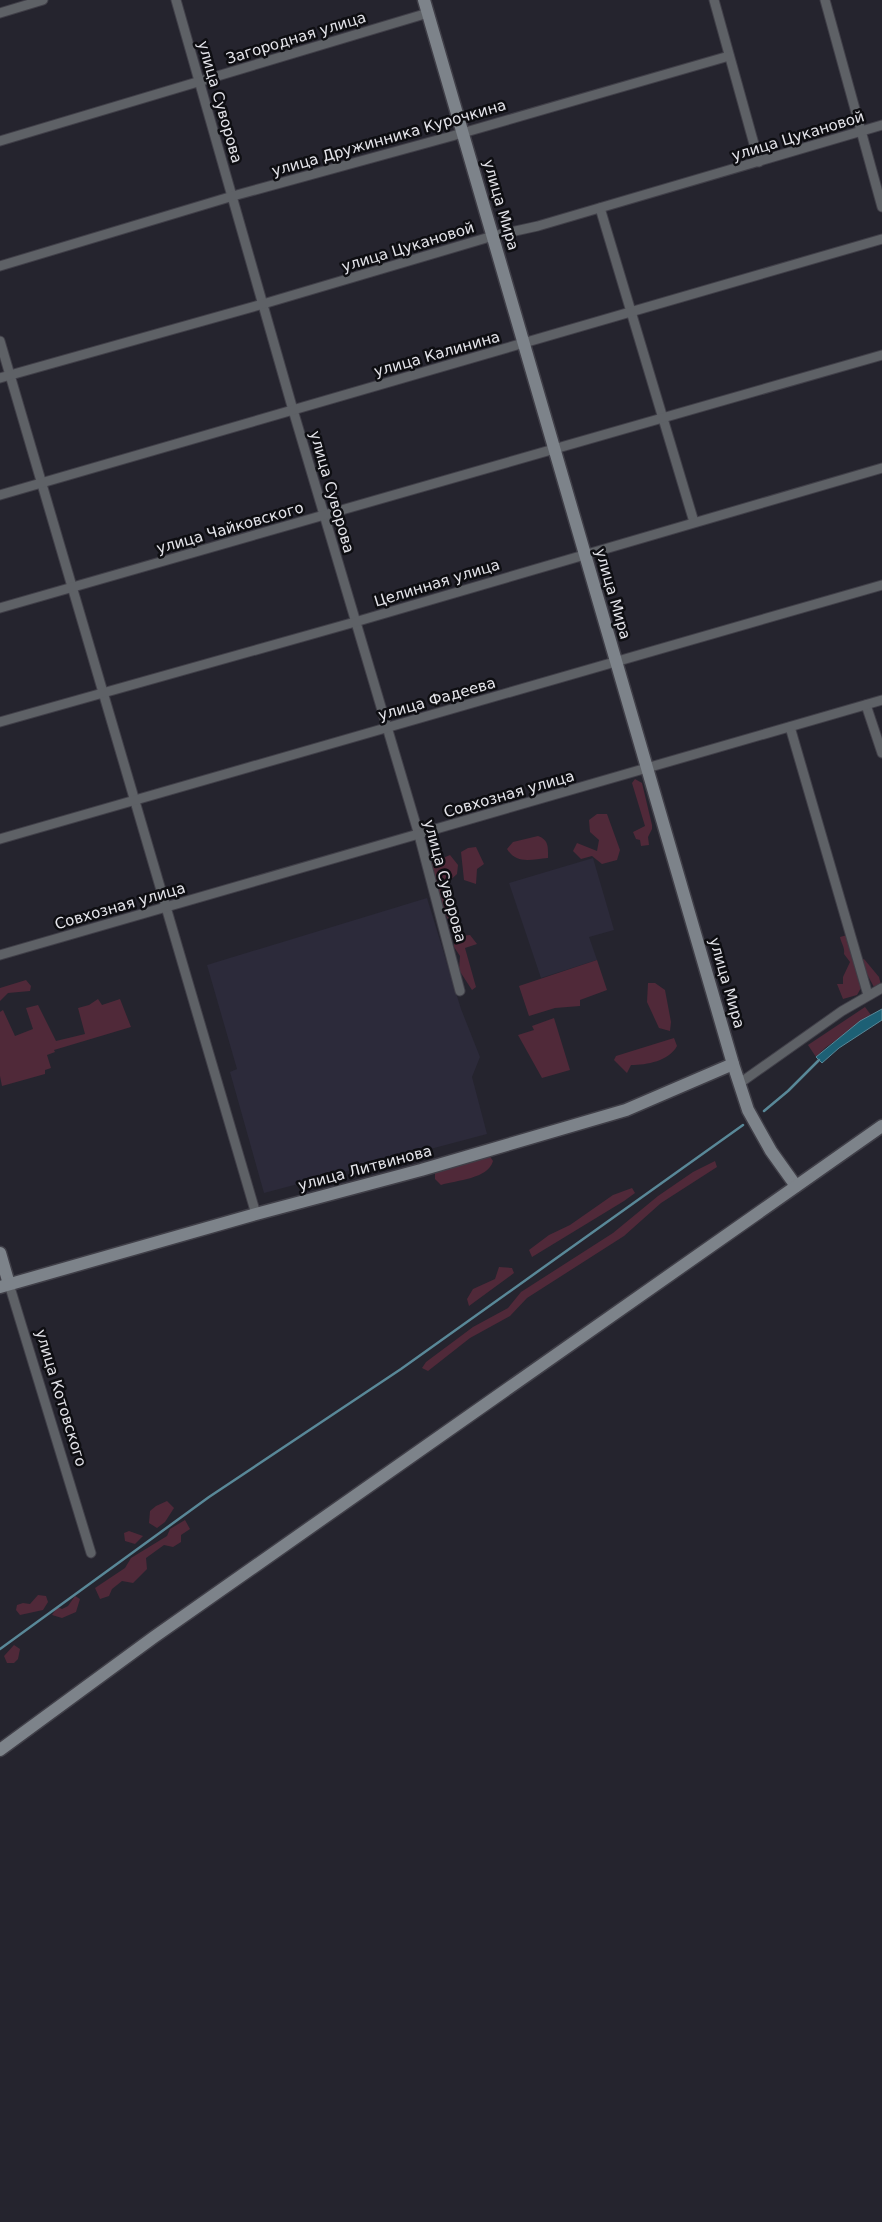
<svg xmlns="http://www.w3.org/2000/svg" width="882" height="2222" font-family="'DejaVu Sans',sans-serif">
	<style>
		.built { fill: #2c2a3a }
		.green { fill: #502939 }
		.water { fill: #1d6075; stroke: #598898 }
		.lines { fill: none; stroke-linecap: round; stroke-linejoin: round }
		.stream { stroke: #598898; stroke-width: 2.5 }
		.street-casing { stroke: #403f48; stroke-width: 11 }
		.secondary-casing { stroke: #403f48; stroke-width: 15 }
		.street { stroke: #5e6166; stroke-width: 9 }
		.secondary { stroke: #7d838a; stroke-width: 12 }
		.labels { text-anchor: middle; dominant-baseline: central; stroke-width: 5; stroke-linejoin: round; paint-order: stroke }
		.street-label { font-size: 15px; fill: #e4e4ea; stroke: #0e0e12 }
	</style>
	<rect width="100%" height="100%" fill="#25242e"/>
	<!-- built -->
	<g class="built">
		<path d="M593 858 614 930 589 937 597 960 541 978 509 883Z"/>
		<path d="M427 898 461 1009 480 1057 472 1077 487 1134 264 1193 230 1072 237 1069 207 965Z"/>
	</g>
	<!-- green -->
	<g class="green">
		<path d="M635 779 642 783 652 825V829L648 837 649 845 641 846 640 840 636 839 633 832 645 826 632 783Z"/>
		<path d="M597 814H607L620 850 617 860 602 864 592 856 581 859 573 851 577 843 597 851 599 840 590 832 589 820Z"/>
		<path d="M538 836C549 840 548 847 548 858 532 859 517 865 507 849L513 842Z"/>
		<path d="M476 847 484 864 477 869 476 884 464 880 461 852 468 848Z"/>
		<path d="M450 855 458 865 457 874 446 884 456 919 449 921C438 900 430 887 431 863Z"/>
		<path d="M470 935 477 944 465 948 476 987 472 990 459 970 460 956 454 947V937Z"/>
		<path d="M847 935 861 988 857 995 843 999 837 984H843V977L850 962 844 954C845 947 841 943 840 937Z"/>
		<path d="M864 959 879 977 881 985 875 989 860 961Z"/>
		<path d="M597 960 607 990 580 1000V1006L555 1008 529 1016 519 986Z"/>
		<path d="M26 980 31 986 30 991 8 993 0 1001V988Z"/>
		<path d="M648 983H655L665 990 671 1022 670 1031 659 1028 647 1002Z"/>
		<path d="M98 999 102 1005 120 999 131 1027 54 1050 55 1052 47 1055 51 1068 45 1070V1074L2 1086 0 1076V1012L3 1010 15 1036 33 1029 26 1008 38 1005 56 1041 85 1034 78 1008 89 1005Z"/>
		<path d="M865 1007 871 1015 825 1048 816 1057 808 1045Z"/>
		<path d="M554 1018 570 1070 542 1078 518 1035 534 1030 532 1026Z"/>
		<path d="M674 1038 677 1046C669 1061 647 1065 631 1065L627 1073 614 1060 616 1056Z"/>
		<path d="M489 1155 493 1161C488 1179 457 1180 441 1185L435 1179V1173L439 1171Z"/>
		<path d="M715 1161 717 1167 661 1203 624 1236 527 1298 510 1316 470 1338 428 1371 422 1368 426 1362 473 1327 508 1308 521 1292 613 1233 658 1196 693 1172Z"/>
		<path d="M632 1188 635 1193 624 1201 532 1257 529 1250 549 1235 570 1225 613 1195Z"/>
		<path d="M499 1267 512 1268 514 1273 469 1306 467 1299 473 1289 495 1279Z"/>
		<path d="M167 1501 174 1508 165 1522 157 1528 149 1523 150 1511 156 1506Z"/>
		<path d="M185 1520 190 1529 181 1535V1542L173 1547 164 1545 146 1558 147 1569 133 1583 122 1581 112 1589 109 1596 100 1599 95 1588 125 1568 131 1558 167 1536 170 1529Z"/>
		<path d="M129 1531 143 1536 135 1544 125 1541 124 1533Z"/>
		<path d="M38 1595 46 1596 48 1602 43 1610 20 1615 16 1610 17 1605 23 1603 30 1604Z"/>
		<path d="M75 1596 80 1599 76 1612 62 1618 52 1615 57 1607 62 1609 68 1606Z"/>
		<path d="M14 1645 20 1649 18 1659 14 1663H7L4 1656Z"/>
	</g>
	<!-- water -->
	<path class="water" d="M882 1009V1020L839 1048 822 1063 816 1057 860 1021Z"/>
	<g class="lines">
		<!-- stream -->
		<g class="stream">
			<path d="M764 1111 788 1091 819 1060"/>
			<path d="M0 1649 209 1497 401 1369 743 1125"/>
		</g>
		<!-- street casing -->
		<g class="street-casing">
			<g id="street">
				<path d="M176 0 293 410 419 835 460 991"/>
				<path d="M714 0 759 162"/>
				<path d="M825 0 882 207"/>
				<path d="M0 13 43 0"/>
				<path d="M0 141 428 13"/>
				<path d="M600 208 694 522"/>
				<path d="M0 266 233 196 452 136 729 56"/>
				<path d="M0 341 256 1214"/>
				<path d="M0 378 263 304 493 236 538 226 882 125"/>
				<path d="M0 495 882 239"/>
				<path d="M0 608 882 355"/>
				<path d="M866 705 882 753"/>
				<path d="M0 722 355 622 882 468"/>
				<path d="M790 727 868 995"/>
				<path d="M0 839 882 585"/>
				<path d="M0 955 882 700"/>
				<path d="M740 1083 842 1011 882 988"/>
				<path d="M9 1284 91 1553"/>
			</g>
		</g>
		<!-- secondary casing -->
		<g class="secondary-casing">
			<g id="secondary">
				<path d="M424 0C525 355 632 709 733 1064L748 1110 771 1151 796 1186"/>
				<path d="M0 1253 9 1284"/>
				<path d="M0 1287 256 1214 421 1170 626 1110 733 1064"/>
				<path d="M0 1750 154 1637 882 1126"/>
			</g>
		</g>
		<!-- street -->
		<use href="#street" class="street"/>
		<!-- secondary -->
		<use href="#secondary" class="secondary"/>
	</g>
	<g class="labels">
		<!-- street labels -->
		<g class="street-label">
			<text transform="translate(296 38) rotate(-17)">Загородная улица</text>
			<text transform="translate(220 102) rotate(74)">улица Суворова</text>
			<text transform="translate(798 136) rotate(-17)">улица Цукановой</text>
			<text transform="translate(389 138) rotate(-16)">улица Дружинника Курочкина</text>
			<text transform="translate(501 205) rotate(74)">улица Мира</text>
			<text transform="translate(408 247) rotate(-17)">улица Цукановой</text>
			<text transform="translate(437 354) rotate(-16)">улица Калинина</text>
			<text transform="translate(332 492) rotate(74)">улица Суворова</text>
			<text transform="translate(230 528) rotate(-16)">улица Чайковского</text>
			<text transform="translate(437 583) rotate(-17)">Целинная улица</text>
			<text transform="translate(613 594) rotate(74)">улица Мира</text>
			<text transform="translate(437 699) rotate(-16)">улица Фадеева</text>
			<text transform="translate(509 794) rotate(-16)">Совхозная улица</text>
			<text transform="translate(445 881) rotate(75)">улица Суворова</text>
			<text transform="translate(120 906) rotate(-16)">Совхозная улица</text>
			<text transform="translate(727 983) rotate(74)">улица Мира</text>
			<text transform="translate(365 1168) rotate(-15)">улица Литвинова</text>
			<text transform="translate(61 1398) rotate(73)">улица Котовского</text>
		</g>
	</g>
</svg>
